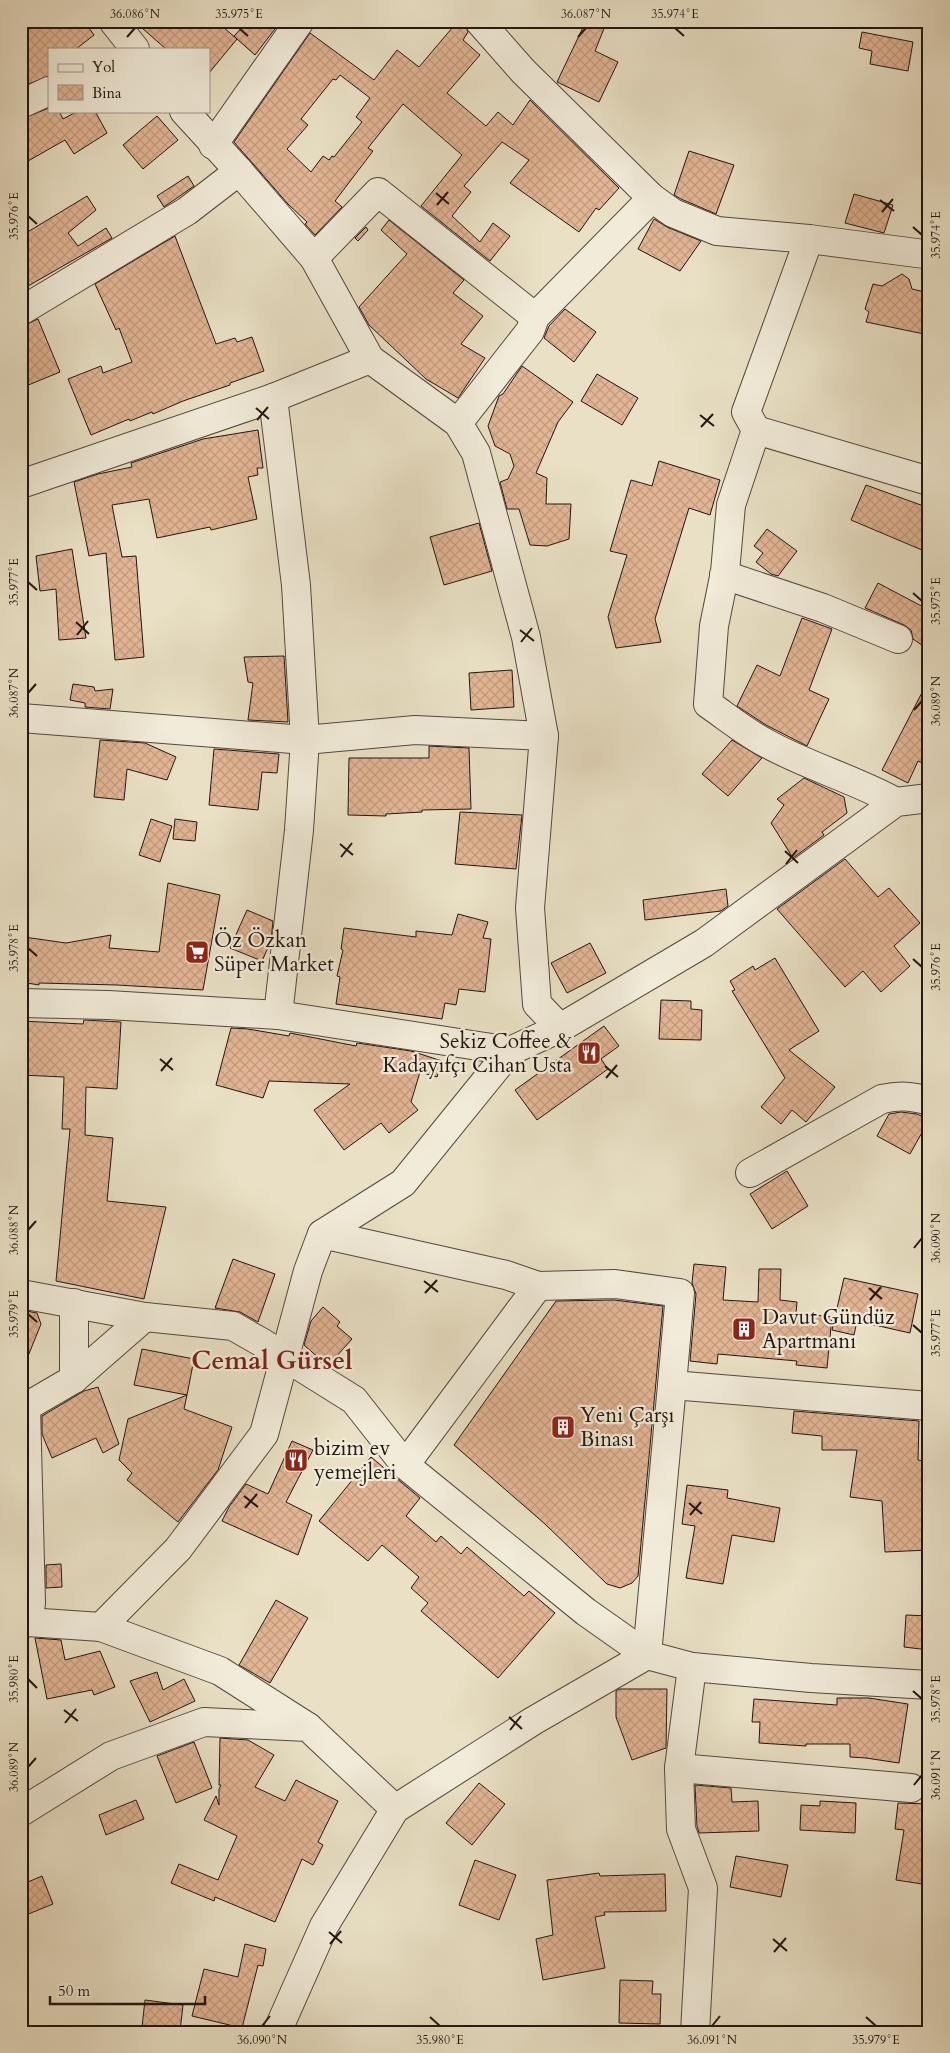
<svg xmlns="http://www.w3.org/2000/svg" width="950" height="2053" font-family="Cardo,serif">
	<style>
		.building { fill: url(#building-cross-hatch); stroke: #211611; fill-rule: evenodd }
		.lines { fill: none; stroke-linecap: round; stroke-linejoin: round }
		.minor-casing { stroke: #53483e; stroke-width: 30 }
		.minor { stroke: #f1ebd9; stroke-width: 28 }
		.ticks { fill: none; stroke: #211611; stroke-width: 2 }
		.labels { text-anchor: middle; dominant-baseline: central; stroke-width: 4.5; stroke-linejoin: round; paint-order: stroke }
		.poi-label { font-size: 21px; fill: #211611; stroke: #f1ebd9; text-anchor: start }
		.district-label { font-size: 26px; font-weight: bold; fill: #7a1f14; stroke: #f1ebd9 }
		.neatline { fill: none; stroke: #211611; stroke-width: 2 }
		.ticks-label { font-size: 12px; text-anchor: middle; fill: #211611 }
	</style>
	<defs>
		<pattern id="building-cross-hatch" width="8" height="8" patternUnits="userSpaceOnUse" patternTransform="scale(1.25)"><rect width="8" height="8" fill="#e2b594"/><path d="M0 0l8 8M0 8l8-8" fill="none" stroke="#c29b7f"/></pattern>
	</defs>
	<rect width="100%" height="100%" fill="#e9e0c5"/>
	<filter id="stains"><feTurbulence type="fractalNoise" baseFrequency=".004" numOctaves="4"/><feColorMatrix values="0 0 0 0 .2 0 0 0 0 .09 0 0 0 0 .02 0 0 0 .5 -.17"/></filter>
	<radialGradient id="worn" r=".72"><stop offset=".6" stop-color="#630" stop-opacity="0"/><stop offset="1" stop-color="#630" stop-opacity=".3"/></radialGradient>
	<!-- building -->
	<g class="building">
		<path d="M21 21H84L94 35 76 49H49V76L21 87Z"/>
		<path d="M134 21H216L237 39 234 36 248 21H281L255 55 237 39 209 73V49H166Z"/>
		<path d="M458 21H464L468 32 463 40 480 55 447 93 486 126 498 112 513 125 530 100 619 188 599 210 596 208 579 232 510 183 529 160 502 142 464 186 471 192 452 216 480 242 493 223 510 236 490 261 421 206 462 155 403 104 368 148 373 151 335 201 342 207 315 235 305 224 307 222 288 204 234 142 310 33 374 80 397 50 419 67ZM340 75 370 98 356 117 362 122 334 157 332 156 329 160 323 156 311 172 287 149 308 125 301 119 333 79 336 80Z"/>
		<path d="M586 21H607L595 51 618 62 599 102 557 82Z"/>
		<path d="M862 32 913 42 908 71 870 64 872 51 859 48Z"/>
		<path d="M49 108V111H59L63 119 78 111H95L107 133 74 154 65 140 21 165V119Z"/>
		<path d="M157 116 178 140 143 169 123 145Z"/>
		<path d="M689 151 734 165 716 214 681 199 674 195Z"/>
		<path d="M188 176 194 186 164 207 157 196Z"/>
		<path d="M854 194 893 205 884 233 845 223Z"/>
		<path d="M87 196 96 210 68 233 78 246 106 228 112 238 21 290V236Z"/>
		<path d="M654 219 667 227 701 241 680 271 638 249Z"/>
		<path d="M389 220 464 280 453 293 483 316 461 344 485 358 458 398 426 379 369 325 359 307 407 254 381 230Z"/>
		<path d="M366 227 368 230 358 241 355 238Z"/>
		<path d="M175 236 216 344 235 338 237 342 252 337 264 371 230 383V385L183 401 153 414 152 412 130 421 129 419 91 435 68 379 101 366 103 373 132 362 119 328 116 330 95 284Z"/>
		<path d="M902 274 909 279 912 289 929 293V335L866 322 869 312 865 309 873 284 882 286Z"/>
		<path d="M565 309 596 332 574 362 544 338 549 326Z"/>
		<path d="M38 319 60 372 21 388V327Z"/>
		<path d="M522 366 573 402 558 422 536 473 547 478 546 504H571L569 539 547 546 530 545 519 509H507L500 482 508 479 514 466 510 454 495 446 488 426 499 396 503 394Z"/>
		<path d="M597 374 638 398 622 425 581 401Z"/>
		<path d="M258 430 263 468H257L258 475 248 477 257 519 211 530 210 527 157 538 149 499 112 505 122 557 136 556 144 657 115 660 106 553 89 556 74 482 98 474 132 467 131 463 203 439Z"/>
		<path d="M659 461 720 480 710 515 689 508 655 619 661 642 616 648 608 617 627 555 610 551 631 480 652 486Z"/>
		<path d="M866 485 929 508V553L851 520Z"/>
		<path d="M479 523 492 571 444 585 430 537Z"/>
		<path d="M767 529 797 551 778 576 771 574 756 562 763 553 754 546Z"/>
		<path d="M72 549 86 638 59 640 56 589 40 591 36 556Z"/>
		<path d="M878 583 929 610V650L913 639 911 630 904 625 865 608Z"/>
		<path d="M802 618 832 629 809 690 829 699 807 746 766 725 737 706 757 665 780 676Z"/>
		<path d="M284 656 288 722 248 720 253 683 248 682 244 657Z"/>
		<path d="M512 670 514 707 471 710 469 673Z"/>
		<path d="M929 679V766L918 761 908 783 882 770Z"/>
		<path d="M73 684 94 687 95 691 113 689 110 709 85 707V703L70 700Z"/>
		<path d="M100 740 145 743 176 757 167 780 127 769 124 800 94 797Z"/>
		<path d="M732 740 762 758 728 796 702 774Z"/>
		<path d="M429 746 469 748 471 809 422 810V812L386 814V816L348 815 349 758H429Z"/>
		<path d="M214 749 279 754 277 773 262 772 258 810 209 805Z"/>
		<path d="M804 778 844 797 847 813 822 832 824 835 793 858 771 823 784 805 777 799Z"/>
		<path d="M460 812 522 815 516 869 455 864Z"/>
		<path d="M151 819 172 826 160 862 139 855Z"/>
		<path d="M175 819 197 822 195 841 173 839Z"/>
		<path d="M845 859 878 897 889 888 920 923 894 946 910 966 881 992 863 971 845 987 777 909Z"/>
		<path d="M168 883 220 895 203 990 117 985 39 983V985L21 982V940H23L24 937 66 943 111 935 109 948 159 952Z"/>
		<path d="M726 889 728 906 721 911 645 920 643 900Z"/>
		<path d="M247 910 273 921 271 941 262 961 230 948Z"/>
		<path d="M458 914 488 922 483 938 491 939 485 992 459 989 456 1005 445 1003 442 1019 336 1004 340 977 337 976 343 950 341 949 344 928 416 937V931L452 935Z"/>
		<path d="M590 943 606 973 567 993 551 963Z"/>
		<path d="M775 958 819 1031 789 1050 835 1087 806 1122 792 1110 781 1124 761 1107 785 1078 732 991 735 990 730 981 753 966 755 970Z"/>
		<path d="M661 1000 691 1001V1009L702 1010 701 1040 659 1039Z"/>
		<path d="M84 1020 121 1022 117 1089 86 1087 85 1135 113 1138 107 1201 166 1207 144 1299 56 1281 70 1129H62L64 1077 21 1075V1021L83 1024Z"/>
		<path d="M604 1026 619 1046 601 1059 608 1069 537 1120 515 1090Z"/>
		<path d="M231 1028 248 1029 289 1036 290 1033 356 1046 357 1043 411 1051 442 1061 437 1077 420 1072 411 1102 418 1110 389 1133 381 1123 344 1150 314 1110 350 1084 269 1081 263 1098 216 1085Z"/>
		<path d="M901 1112 917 1114 929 1120 910 1154 877 1136 889 1114Z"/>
		<path d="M787 1171 808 1206 772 1229 750 1194Z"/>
		<path d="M233 1259 275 1274 258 1322 240 1312 215 1308Z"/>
		<path d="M694 1264 726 1267 723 1300 758 1302 759 1269H781L780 1300 797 1302 796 1313 832 1317 827 1368 796 1365 797 1361 718 1354 717 1364 690 1361 696 1294 692 1283Z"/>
		<path d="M844 1278 918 1294 910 1333 857 1321 854 1335 832 1330Z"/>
		<path d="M614 1300 663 1306 638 1576 632 1583 620 1588 607 1584 545 1524 454 1445 556 1301Z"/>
		<path d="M323 1307 340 1322 337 1326 352 1339 328 1366 304 1345 311 1321Z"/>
		<path d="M21 1310 37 1313 41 1324 22 1371Z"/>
		<path d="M142 1349 194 1359 187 1395 134 1385Z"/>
		<path d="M98 1387 119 1444 103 1453 96 1438 52 1458 42 1434V1416L84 1391Z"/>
		<path d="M187 1395 184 1409 232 1427 218 1470 178 1522 127 1480 132 1473 119 1460 128 1419Z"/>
		<path d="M794 1411 919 1421 918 1460 929 1462V1550L885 1552 882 1501 850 1497 857 1450H822V1436L792 1433Z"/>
		<path d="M292 1441 313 1450 286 1502 312 1515 298 1555 222 1521 229 1507 246 1484 268 1494Z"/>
		<path d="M371 1457 420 1498 406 1516 436 1542 441 1536 461 1554 467 1547 524 1596 529 1591 555 1613 498 1678 421 1611 428 1603 411 1588 419 1577 382 1545 368 1561 319 1521Z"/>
		<path d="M687 1485 728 1490 727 1498 780 1508 774 1542 732 1535 723 1584 686 1578 695 1526 682 1524Z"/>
		<path d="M61 1564 62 1587 46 1588V1565Z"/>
		<path d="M276 1600 308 1618 270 1683 239 1665Z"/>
		<path d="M906 1615 929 1616V1650L904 1647Z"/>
		<path d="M35 1638 61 1640 65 1660 100 1651 115 1687 94 1695 92 1690 47 1699Z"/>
		<path d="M157 1672 163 1690 184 1679 195 1701 150 1722 130 1681Z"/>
		<path d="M619 1689H667L666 1748 632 1760 616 1717V1691Z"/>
		<path d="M837 1698H869L908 1704 899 1763 866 1758 850 1757V1744H806V1746L759 1743 760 1722H752L754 1699 837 1705Z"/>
		<path d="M220 1738 248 1740 274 1755 255 1787 285 1801 296 1780 338 1801 318 1842 323 1845 313 1865 302 1859 275 1922 215 1897 214 1901 171 1883 179 1864 218 1880 237 1836 204 1820 216 1796 219 1805V1789L221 1785H219Z"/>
		<path d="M194 1742 212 1788 176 1803 157 1756Z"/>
		<path d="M479 1783 505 1804 472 1845 446 1823Z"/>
		<path d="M695 1785 731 1788 732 1802 758 1801 759 1831 699 1833 697 1826Z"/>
		<path d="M136 1800 144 1819 106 1835 99 1815Z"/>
		<path d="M820 1801 856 1803 855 1833 800 1830 801 1805 820 1806Z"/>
		<path d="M898 1803 929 1804V1885L896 1880 904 1830 895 1829Z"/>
		<path d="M736 1856 788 1865 781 1897 730 1887Z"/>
		<path d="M475 1860 516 1875 499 1920 459 1905Z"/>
		<path d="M599 1873 600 1876 665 1874 666 1911 604 1912 605 1915 595 1917 605 1968 543 1980 536 1939 553 1935 547 1880Z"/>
		<path d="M42 1876 53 1904 21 1917V1885Z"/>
		<path d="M245 1944 266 1949 263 1966 258 1965 242 2028 192 2016 204 1969 238 1977Z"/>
		<path d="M620 1980 653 1981 652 1994H661L660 2024 619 2023Z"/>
		<path d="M145 2000 183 2005 180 2031 142 2027Z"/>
	</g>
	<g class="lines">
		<!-- minor casing -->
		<g class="minor-casing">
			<g id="minor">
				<path d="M113 21 135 49"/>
				<path d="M479 21 523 71 652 198 673 213 717 231 809 239 924 254"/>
				<path d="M21 104 49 91"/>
				<path d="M184 111 239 171 314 258 370 359 458 423 476 453 526 637 544 736 530 908 537 1004 560 1028"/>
				<path d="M213 145 300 21"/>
				<path d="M314 258 378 192 535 317"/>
				<path d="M21 311 187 211 239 171"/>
				<path d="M273 398 296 585 305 740 299 830 278 1015"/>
				<path d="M458 423 530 331 535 317 652 198"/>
				<path d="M756 430 746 412 809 239"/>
				<path d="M21 484 273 398 370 359"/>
				<path d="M724 575 823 608 898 639"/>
				<path d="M21 718 305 740 415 730 544 736"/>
				<path d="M896 802C854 779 807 766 766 743 745 732 727 717 708 704L714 626 725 572 731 505 756 430 929 481"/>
				<path d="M21 1003 108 1005 278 1015 510 1051"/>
				<path d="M750 1173 882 1099C900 1095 912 1096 929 1101"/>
				<path d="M322 1234 506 1275 538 1286 615 1284 680 1293 672 1385 929 1406"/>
				<path d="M21 1294 145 1317 233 1326 261 1342 354 1400 405 1465 586 1612 647 1655"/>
				<path d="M74 1303V1379"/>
				<path d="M26 1407 31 1603 28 1622"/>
				<path d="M21 1408 26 1407 74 1379 145 1317"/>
				<path d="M405 1465 538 1286"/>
				<path d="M21 1625 28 1622 101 1627 178 1549 264 1434 308 1271 322 1234 403 1183 510 1051 560 1028 704 943 896 802 929 798"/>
				<path d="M101 1627 220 1671 308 1727"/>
				<path d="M647 1655 672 1385"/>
				<path d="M692 1667 679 1768 681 1829 703 1888 695 2032"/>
				<path d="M679 1768 911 1788"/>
				<path d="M21 1812 111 1756 204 1722 308 1727 395 1809"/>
				<path d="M277 2032 324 1926 395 1809 533 1721 647 1655 692 1667 811 1678 929 1685"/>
			</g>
		</g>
		<!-- minor -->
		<use href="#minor" class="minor"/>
	</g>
	<!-- ticks -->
	<path class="ticks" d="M239 28 248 36M675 28 684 36M127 37 135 28M578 37 586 28M436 193 449 204M880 200 894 211M437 205 448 192M882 212 893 199M28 216 37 224M913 227 922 235M256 408 269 419M700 415 714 426M257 420 268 407M701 427 713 414M28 582 37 590M913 593 922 601M76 622 89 634M520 630 534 641M77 635 88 621M521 642 532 628M28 693 36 684M914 710 922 701M340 844 353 855M785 851 798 863M341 857 352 843M786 864 797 850M28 948 37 956M913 959 922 967M160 1059 173 1070M605 1066 618 1077M161 1071 172 1058M606 1078 617 1065M28 1230 36 1221M914 1248 922 1238M424 1281 438 1292M869 1288 882 1299M425 1293 437 1280M870 1300 881 1287M28 1314 37 1322M913 1325 922 1333M244 1496 258 1507M689 1503 702 1514M245 1508 257 1494M690 1515 701 1502M28 1679 37 1688M913 1691 922 1699M64 1710 78 1721M509 1717 522 1729M65 1723 76 1709M510 1730 521 1716M28 1767 36 1758M914 1785 922 1775M329 1932 342 1943M773 1939 787 1951M330 1944 341 1931M774 1952 786 1938M430 2017 440 2026M866 2017 876 2026M262 2026 270 2016M712 2026 720 2016"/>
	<!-- icons -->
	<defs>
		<g id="supermarket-square" transform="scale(1.25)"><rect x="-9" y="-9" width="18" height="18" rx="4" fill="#8f2418" stroke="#f1ebd9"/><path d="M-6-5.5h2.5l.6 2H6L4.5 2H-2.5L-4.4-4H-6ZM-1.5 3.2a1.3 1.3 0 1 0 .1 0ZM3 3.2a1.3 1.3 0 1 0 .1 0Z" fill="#fff"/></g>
		<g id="restaurant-square" transform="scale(1.25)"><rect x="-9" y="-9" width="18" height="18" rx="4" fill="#8f2418" stroke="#f1ebd9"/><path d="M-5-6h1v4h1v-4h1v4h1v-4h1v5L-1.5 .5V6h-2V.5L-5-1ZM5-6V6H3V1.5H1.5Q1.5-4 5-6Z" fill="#fff"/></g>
		<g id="building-square" transform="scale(1.25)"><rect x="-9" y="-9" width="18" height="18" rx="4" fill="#8f2418" stroke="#f1ebd9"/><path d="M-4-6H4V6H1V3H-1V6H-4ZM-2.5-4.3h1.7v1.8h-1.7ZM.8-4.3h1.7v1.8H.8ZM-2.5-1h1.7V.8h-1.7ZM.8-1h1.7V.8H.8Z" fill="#fff"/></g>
	</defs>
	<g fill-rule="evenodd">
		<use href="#supermarket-square" x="197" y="952"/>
		<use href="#restaurant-square" x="589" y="1053"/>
		<use href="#building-square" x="744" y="1329"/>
		<use href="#building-square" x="563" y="1427"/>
		<use href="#restaurant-square" x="296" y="1460"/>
	</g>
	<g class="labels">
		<!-- poi labels -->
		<g class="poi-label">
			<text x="214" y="940">Öz Özkan<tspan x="214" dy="24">Süper Market</tspan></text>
			<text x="572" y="1041" text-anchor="end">Sekiz Coffee &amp;<tspan x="572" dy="24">Kadayıfçı Cihan Usta</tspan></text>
			<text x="762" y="1317">Davut Gündüz<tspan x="762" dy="24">Apartmanı</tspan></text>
			<text x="580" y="1415">Yeni Çarşı<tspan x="580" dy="24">Binası</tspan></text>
			<text x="314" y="1448">bizim ev<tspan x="314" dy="24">yemejleri</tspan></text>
		</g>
		<!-- district labels -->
		<g class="district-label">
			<text x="272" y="1360">Cemal Gürsel</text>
		</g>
	</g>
	<!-- margin -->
	<rect width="950" height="2053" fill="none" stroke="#e9e0c5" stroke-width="55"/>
	<!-- legend -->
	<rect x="48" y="48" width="162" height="65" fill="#f1ebd9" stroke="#9e9689"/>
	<rect x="58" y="64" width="25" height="8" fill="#f1ebd9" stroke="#9e9689"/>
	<text x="92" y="72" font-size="15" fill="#211611">Yol</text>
	<rect x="58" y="85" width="25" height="15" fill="url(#building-cross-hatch)" stroke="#9e9689"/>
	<text x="92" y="98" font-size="15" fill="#211611">Bina</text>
	<!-- scale -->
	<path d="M50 1996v8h155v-8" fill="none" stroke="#211611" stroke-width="2.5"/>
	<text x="58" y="1996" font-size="15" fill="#211611" stroke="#f1ebd9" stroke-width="4" paint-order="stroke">50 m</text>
	<rect x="28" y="28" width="894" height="1998" class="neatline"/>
	<g class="ticks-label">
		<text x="135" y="18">36.086°N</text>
		<text x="239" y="18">35.975°E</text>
		<text x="586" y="18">36.087°N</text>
		<text x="675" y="18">35.974°E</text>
		<text transform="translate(14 216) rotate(-90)" y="4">35.976°E</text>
		<text transform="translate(936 235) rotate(-90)" y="4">35.974°E</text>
		<text transform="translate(14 582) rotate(-90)" y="4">35.977°E</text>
		<text transform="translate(936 601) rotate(-90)" y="4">35.975°E</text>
		<text transform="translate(14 693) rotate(-90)" y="4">36.087°N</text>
		<text transform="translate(936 701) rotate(-90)" y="4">36.089°N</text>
		<text transform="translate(14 948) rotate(-90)" y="4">35.978°E</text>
		<text transform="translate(936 967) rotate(-90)" y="4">35.976°E</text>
		<text transform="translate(14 1230) rotate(-90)" y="4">36.088°N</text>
		<text transform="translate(936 1238) rotate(-90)" y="4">36.090°N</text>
		<text transform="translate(14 1314) rotate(-90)" y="4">35.979°E</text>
		<text transform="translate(936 1333) rotate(-90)" y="4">35.977°E</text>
		<text transform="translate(14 1679) rotate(-90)" y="4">35.980°E</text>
		<text transform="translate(936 1699) rotate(-90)" y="4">35.978°E</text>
		<text transform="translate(14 1767) rotate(-90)" y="4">36.089°N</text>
		<text transform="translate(936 1775) rotate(-90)" y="4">36.091°N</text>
		<text x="262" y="2044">36.090°N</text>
		<text x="440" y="2044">35.980°E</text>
		<text x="712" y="2044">36.091°N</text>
		<text x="876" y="2044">35.979°E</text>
	</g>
	<rect width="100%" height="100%" filter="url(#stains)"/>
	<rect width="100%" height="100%" fill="url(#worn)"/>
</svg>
